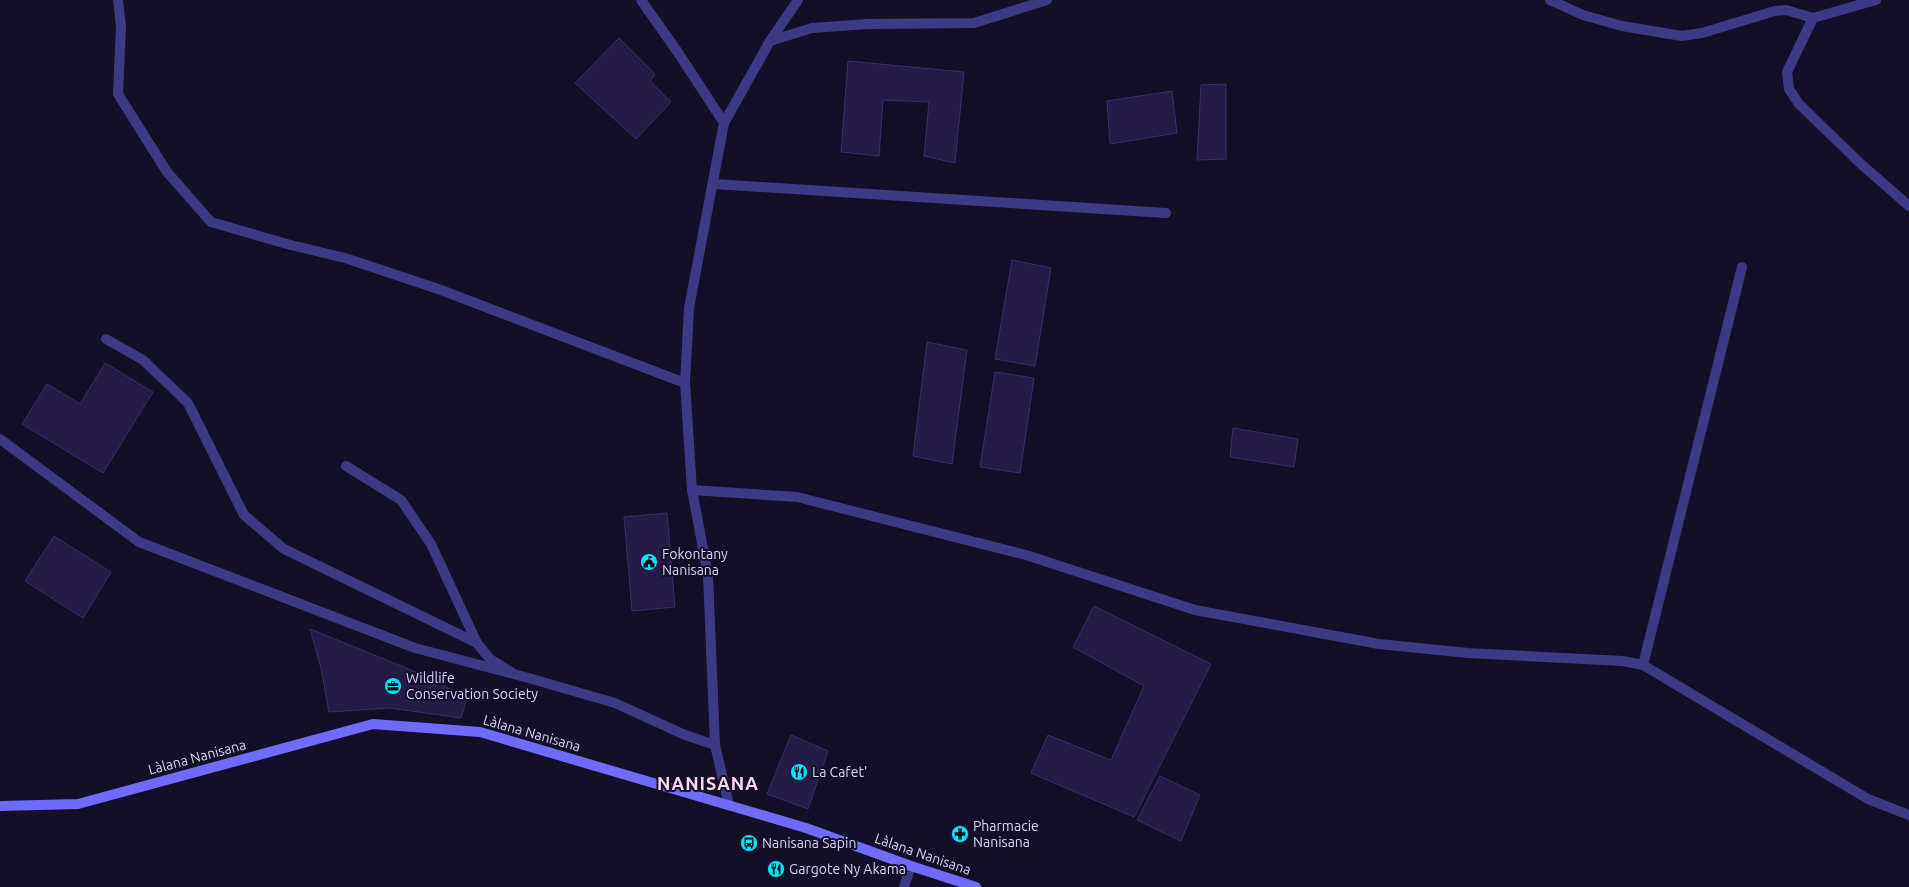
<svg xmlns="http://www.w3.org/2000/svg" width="1909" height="887" font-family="Ubuntu,sans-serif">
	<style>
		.building { fill: #241b47; stroke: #3b2d73 }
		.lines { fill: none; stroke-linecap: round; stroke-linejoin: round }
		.lane { stroke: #3d3a85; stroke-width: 10 }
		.street { stroke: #3d3a85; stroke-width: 10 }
		.secondary { stroke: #6f6bff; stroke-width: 10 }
		.labels { text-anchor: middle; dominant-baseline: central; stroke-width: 4; stroke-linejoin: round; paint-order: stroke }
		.poi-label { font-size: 14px; fill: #d9d4ff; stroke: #130f26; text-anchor: start }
		.street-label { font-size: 14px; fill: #d9d4ff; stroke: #130f26 }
		.district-label { font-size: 18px; font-weight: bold; letter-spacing: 1px; fill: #ffd6f0; stroke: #130f26 }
	</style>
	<rect width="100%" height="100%" fill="#130f26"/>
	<!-- building -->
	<g class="building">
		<path d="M619 38 655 74 650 81 671 102 636 139 575 83Z"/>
		<path d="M848 61 964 72 955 163 924 156 929 102 883 100 879 156 841 152Z"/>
		<path d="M1226 84V159L1197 160 1201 85Z"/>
		<path d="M1172 91 1177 133 1110 144 1107 101Z"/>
		<path d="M1012 260 1051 268 1035 366 995 359Z"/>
		<path d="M927 342 967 350 952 464 913 456Z"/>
		<path d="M105 363 153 392 103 473 22 424 47 384 80 404Z"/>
		<path d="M995 372 1034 378 1020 473 980 467Z"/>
		<path d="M1233 428 1298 439 1294 467 1230 457Z"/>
		<path d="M667 513 675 607 632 611 624 517Z"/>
		<path d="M54 536 111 572 83 618 25 581Z"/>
		<path d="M1094 606 1211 664 1134 817 1031 773 1048 735 1111 760 1144 686 1073 647Z"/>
		<path d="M310 629 421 674 467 698 461 718 390 708 329 712 321 668Z"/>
		<path d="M791 735 828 751 808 809 767 794Z"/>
		<path d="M1160 776 1200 795 1181 841 1137 820Z"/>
	</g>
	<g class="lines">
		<!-- lane -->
		<g class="lane">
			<path d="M106 339 143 360 188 403 244 515 284 549 477 643"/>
			<path d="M346 466 401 500 431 544 477 643 490 659 511 672"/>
		</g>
		<!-- street -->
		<g class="street">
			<path d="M118 0 121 27 118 94 167 172 211 222 287 244 345 258 441 290 685 383"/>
			<path d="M641 0 677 51 724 123 689 308 685 383 692 490 708 575 715 745 729 805"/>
			<path d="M1550 0 1583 15 1622 26 1682 36 1702 33 1775 11 1786 10 1813 18 1876 0"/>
			<path d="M1813 18 1787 72 1789 89 1799 104 1862 165 1909 206"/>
			<path d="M770 41 798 0"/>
			<path d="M724 123 770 41 812 28 868 24 974 23 1047 0"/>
			<path d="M714 184 1166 213"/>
			<path d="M0 439 139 542 415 648 525 677 615 703 685 735 715 745"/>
			<path d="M692 490 797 497 1026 555 1195 610 1379 644 1468 653 1623 661 1643 665 1868 799 1909 815"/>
			<path d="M1643 665 1742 267"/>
			<path d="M904 887 911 866"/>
		</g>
		<!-- secondary -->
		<path class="secondary" d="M0 806 78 804 373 724 480 732 806 828 911 866 976 887"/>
	</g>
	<!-- icons -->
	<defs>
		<g id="civic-disc" transform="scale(0.9)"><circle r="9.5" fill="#00e5ff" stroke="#130f26"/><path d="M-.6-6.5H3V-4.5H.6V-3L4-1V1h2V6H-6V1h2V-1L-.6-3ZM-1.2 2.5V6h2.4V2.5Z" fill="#111"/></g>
		<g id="office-disc" transform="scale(0.9)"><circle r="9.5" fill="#00e5ff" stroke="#130f26"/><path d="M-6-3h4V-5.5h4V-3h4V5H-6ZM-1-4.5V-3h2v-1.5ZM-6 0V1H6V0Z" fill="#111"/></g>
		<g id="restaurant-disc" transform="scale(0.9)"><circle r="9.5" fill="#00e5ff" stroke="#130f26"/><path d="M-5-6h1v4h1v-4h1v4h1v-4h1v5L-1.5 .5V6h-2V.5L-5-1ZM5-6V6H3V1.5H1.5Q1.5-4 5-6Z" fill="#111"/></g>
		<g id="pharmacy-disc" transform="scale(0.9)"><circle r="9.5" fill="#00e5ff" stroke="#130f26"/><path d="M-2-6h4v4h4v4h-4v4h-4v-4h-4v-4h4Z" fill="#111"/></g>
		<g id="bus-disc" transform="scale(0.9)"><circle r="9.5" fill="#00e5ff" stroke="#130f26"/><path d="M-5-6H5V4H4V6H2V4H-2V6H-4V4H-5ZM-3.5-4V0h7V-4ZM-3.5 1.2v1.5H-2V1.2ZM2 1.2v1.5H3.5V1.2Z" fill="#111"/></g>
	</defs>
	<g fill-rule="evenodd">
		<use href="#civic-disc" x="649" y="562"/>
		<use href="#office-disc" x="393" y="686"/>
		<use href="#restaurant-disc" x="799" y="772"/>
		<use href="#pharmacy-disc" x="960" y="834"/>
		<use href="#bus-disc" x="749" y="843"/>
		<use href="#restaurant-disc" x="776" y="869"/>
	</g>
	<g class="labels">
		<!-- poi labels -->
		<g class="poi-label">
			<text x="662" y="554">Fokontany<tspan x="662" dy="16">Nanisana</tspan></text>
			<text x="406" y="678">Wildlife<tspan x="406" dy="16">Conservation Society</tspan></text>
			<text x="812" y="772">La Cafet'</text>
			<text x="973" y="826">Pharmacie<tspan x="973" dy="16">Nanisana</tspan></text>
			<text x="762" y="843">Nanisana Sapin</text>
			<text x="789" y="869">Gargote Ny Akama</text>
		</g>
		<!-- street labels -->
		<g class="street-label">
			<text transform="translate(532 733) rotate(16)">Làlana Nanisana</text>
			<text transform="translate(197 757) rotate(-15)">Làlana Nanisana</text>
			<text transform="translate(923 854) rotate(19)">Làlana Nanisana</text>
		</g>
		<!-- district labels -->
		<g class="district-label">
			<text x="708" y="783">NANISANA</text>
		</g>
	</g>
</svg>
